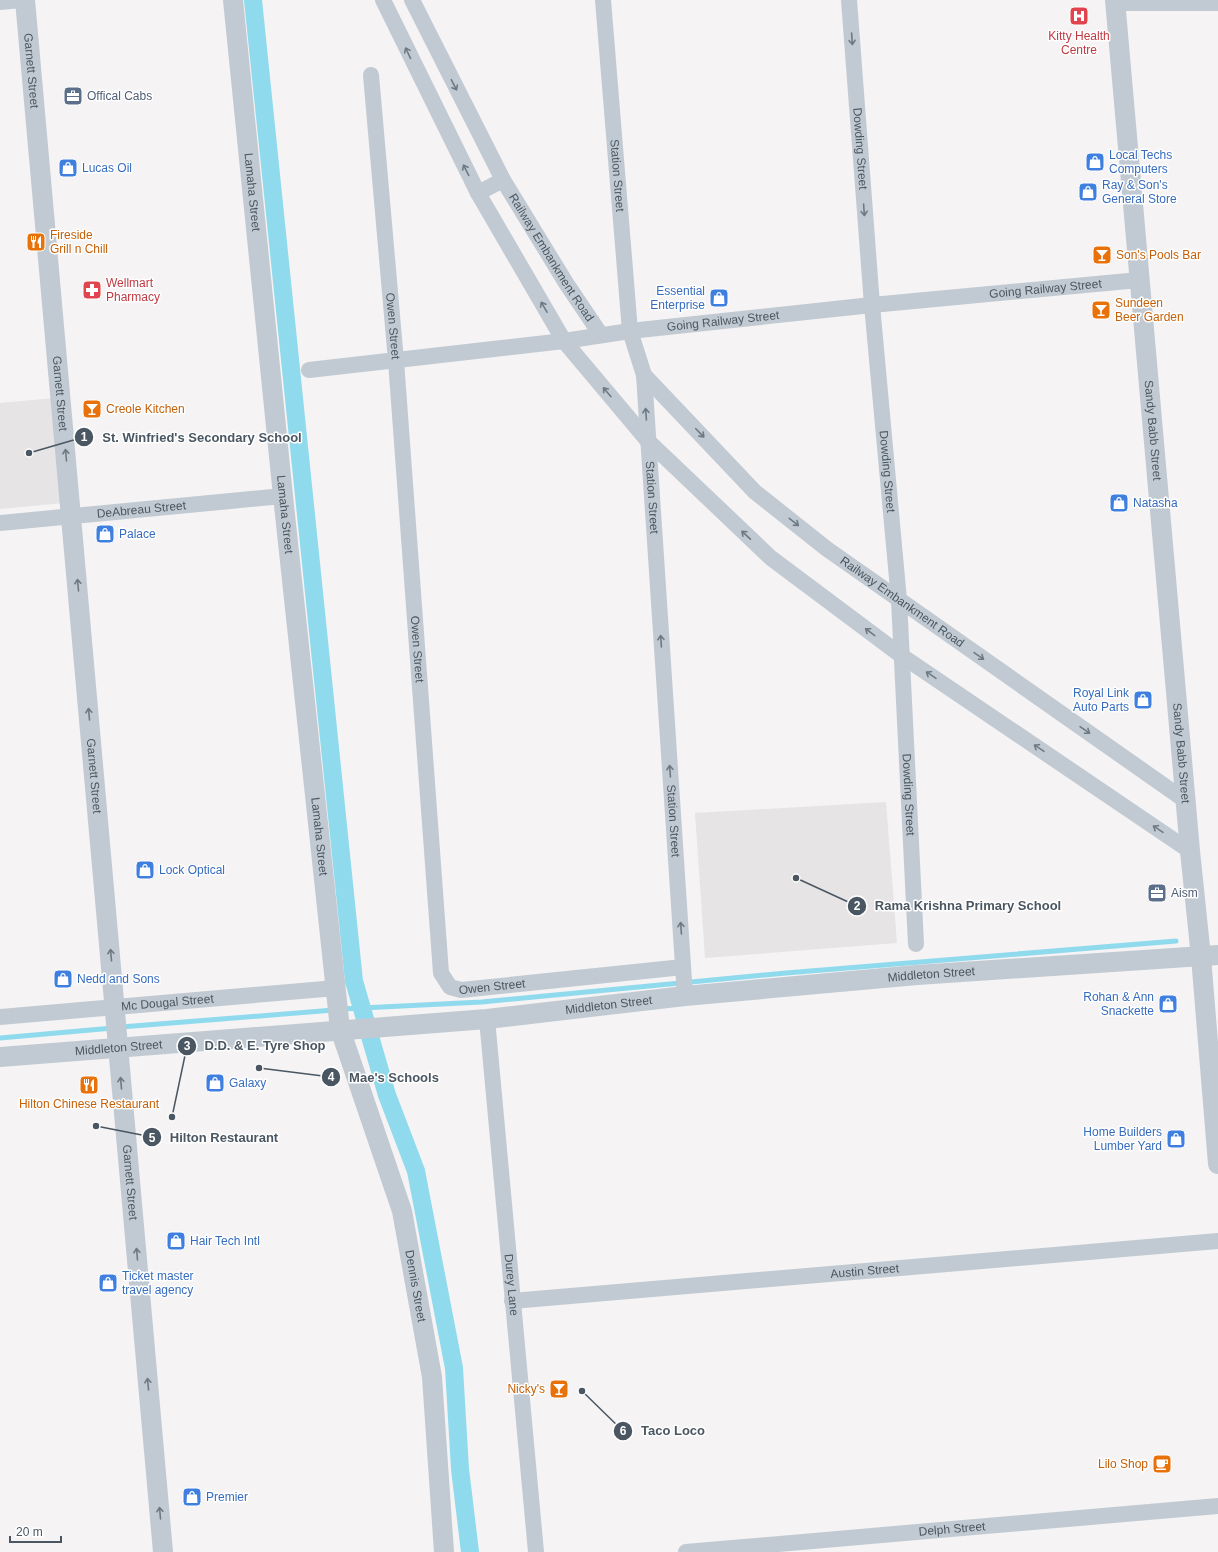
<svg xmlns="http://www.w3.org/2000/svg" width="1218" height="1552" font-family="Arial,sans-serif">
	<style>
		.education { fill: #e6e4e5 }
		.lines { fill: none; stroke-linecap: round; stroke-linejoin: round }
		.stream { stroke: #90daee; stroke-width: 5 }
		.canal { stroke: #90daee; stroke-width: 18 }
		.minor { stroke: #c1cad2; stroke-width: 16 }
		.tertiary { stroke: #c1cad2; stroke-width: 20 }
		.oneway { stroke: #6e7983 }
		.labels { text-anchor: middle; dominant-baseline: central; stroke-width: 3; stroke-linejoin: round; paint-order: stroke }
		.health-label { font-size: 12px; fill: #be3a42; stroke: #fff }
		.street-label { font-size: 12px; fill: #4a5661; stroke: #fff }
		.service-label { font-size: 12px; fill: #4e5e75; stroke: #fff; text-anchor: start }
		.shop-label { font-size: 12px; fill: #366cbe; stroke: #fff; text-anchor: start }
		.food-label { font-size: 12px; fill: #c56008; stroke: #fff; text-anchor: start }
		.leader { fill: none; stroke: #4a5661; stroke-width: 1.5 }
		.callout-dot { fill: #4a5661; stroke: #fff; stroke-width: 1.5 }
		.mark-label { font-size: 12px; text-anchor: middle; font-weight: bold; fill: #fff }
		.callout-label { font-size: 13px; text-anchor: middle; font-weight: bold; fill: #4a5661; stroke: #fff; stroke-width: 3; stroke-linejoin: round; paint-order: stroke }
	</style>
	<rect width="100%" height="100%" fill="#f5f3f3"/>
	<!-- education -->
	<g class="education">
		<path d="M54 398 64 503 0 509V403Z"/>
		<path d="M886 802 897 943 705 958 695 813Z"/>
	</g>
	<g class="lines">
		<!-- stream -->
		<g class="stream">
			<path d="M342 1009 482 1002 786 973 1176 941"/>
			<path d="M121 1027 334 1010"/>
			<path d="M0 1038 113 1028"/>
		</g>
		<!-- canal -->
		<path class="canal" d="M253 0 354 981 387 1095 416 1171 454 1368 460 1469 470 1552"/>
		<!-- minor -->
		<g class="minor">
			<path d="M383 0 478 193 564 341 648 441 771 558 902 656 1190 851"/>
			<path id="s1" d="M412 0 503 180 566 283 601 335"/>
			<path id="s2" d="M603 0 630 331 644 375 685 996"/>
			<path id="s3" d="M849 0 872 305 899 600 916 944"/>
			<path d="M0 2 22 0"/>
			<path d="M1115 3H1218"/>
			<path id="s4" d="M371 75 396 361 441 973 450 987 461 990 683 967"/>
			<path d="M478 193 503 180"/>
			<path id="s5" d="M309 370 564 341 630 331 872 305 1139 280"/>
			<path id="s6" d="M644 375 755 492 827 549 1186 801"/>
			<path id="s7" d="M0 523 283 496"/>
			<path id="s8" d="M0 1017 336 988"/>
			<path id="s9" d="M487 1019 536 1552"/>
			<path id="s10" d="M512 1301 1218 1241"/>
			<path id="s11" d="M686 1552 1218 1506"/>
		</g>
		<!-- tertiary -->
		<g class="tertiary">
			<path id="s12" d="M25 0 163 1552"/>
			<path id="s13" d="M233 0 283 496 340 1029 402 1211 432 1377 444 1552"/>
			<path id="s14" d="M1115 0 1190 851 1201 957 1218 1164"/>
			<path id="s15" d="M0 1057 487 1019 685 996 917 975 1218 955"/>
		</g>
	</g>
	<!-- one-way arrows -->
	<defs><path id="oneway-shaft" d="M-6 0H5M1.5-3L5.5 0L1.5 3" fill="none" stroke-width="1.6" stroke-linecap="round" stroke-linejoin="round"/></defs>
	<g class="oneway">
		<use href="#oneway-shaft" transform="translate(852 39) rotate(86)"/>
		<use href="#oneway-shaft" transform="translate(408 53) rotate(-115)"/>
		<use href="#oneway-shaft" transform="translate(454 85) rotate(63)"/>
		<use href="#oneway-shaft" transform="translate(466 170) rotate(-117)"/>
		<use href="#oneway-shaft" transform="translate(864 210) rotate(86)"/>
		<use href="#oneway-shaft" transform="translate(544 307) rotate(-120)"/>
		<use href="#oneway-shaft" transform="translate(607 392) rotate(-130)"/>
		<use href="#oneway-shaft" transform="translate(646 414) rotate(-94)"/>
		<use href="#oneway-shaft" transform="translate(700 433) rotate(46)"/>
		<use href="#oneway-shaft" transform="translate(66 455) rotate(-95)"/>
		<use href="#oneway-shaft" transform="translate(794 522) rotate(38)"/>
		<use href="#oneway-shaft" transform="translate(746 535) rotate(-137)"/>
		<use href="#oneway-shaft" transform="translate(78 585) rotate(-95)"/>
		<use href="#oneway-shaft" transform="translate(870 632) rotate(-143)"/>
		<use href="#oneway-shaft" transform="translate(661 641) rotate(-94)"/>
		<use href="#oneway-shaft" transform="translate(979 656) rotate(35)"/>
		<use href="#oneway-shaft" transform="translate(931 675) rotate(-146)"/>
		<use href="#oneway-shaft" transform="translate(89 714) rotate(-95)"/>
		<use href="#oneway-shaft" transform="translate(1085 730) rotate(35)"/>
		<use href="#oneway-shaft" transform="translate(1039 748) rotate(-146)"/>
		<use href="#oneway-shaft" transform="translate(670 771) rotate(-94)"/>
		<use href="#oneway-shaft" transform="translate(1158 829) rotate(-146)"/>
		<use href="#oneway-shaft" transform="translate(681 928) rotate(-94)"/>
		<use href="#oneway-shaft" transform="translate(111 955) rotate(-95)"/>
		<use href="#oneway-shaft" transform="translate(121 1083) rotate(-95)"/>
		<use href="#oneway-shaft" transform="translate(137 1254) rotate(-95)"/>
		<use href="#oneway-shaft" transform="translate(148 1384) rotate(-95)"/>
		<use href="#oneway-shaft" transform="translate(160 1513) rotate(-95)"/>
	</g>
	<!-- icons -->
	<defs>
		<g id="hospital-square" transform="scale(1)"><rect x="-9" y="-9" width="18" height="18" rx="4" fill="#e0444e" stroke="#fff"/><path d="M-5-5h3v3.5h4V-5h3V5h-3V1.5h-4V5h-3Z" fill="#fff"/></g>
		<g id="office-square" transform="scale(1)"><rect x="-9" y="-9" width="18" height="18" rx="4" fill="#5c6f8a" stroke="#fff"/><path d="M-6-3h4V-5.5h4V-3h4V5H-6ZM-1-4.5V-3h2v-1.5ZM-6 0V1H6V0Z" fill="#fff"/></g>
		<g id="shop-square" transform="scale(1)"><rect x="-9" y="-9" width="18" height="18" rx="4" fill="#3f7fe0" stroke="#fff"/><path d="M-5-2.5h2.3a2.7 3.5 0 0 1 5.4 0H5L5.5 6h-11ZM-1.5-2.5h3a1.5 2.3 0 0 0-3 0Z" fill="#fff"/></g>
		<g id="restaurant-square" transform="scale(1)"><rect x="-9" y="-9" width="18" height="18" rx="4" fill="#e8710a" stroke="#fff"/><path d="M-5-6h1v4h1v-4h1v4h1v-4h1v5L-1.5 .5V6h-2V.5L-5-1ZM5-6V6H3V1.5H1.5Q1.5-4 5-6Z" fill="#fff"/></g>
		<g id="bar-square" transform="scale(1)"><rect x="-9" y="-9" width="18" height="18" rx="4" fill="#e8710a" stroke="#fff"/><path d="M-6-5H6L.8 .8V4.5H3.5V6h-7V4.5H-.8V.8Z" fill="#fff"/></g>
		<g id="pharmacy-square" transform="scale(1)"><rect x="-9" y="-9" width="18" height="18" rx="4" fill="#e0444e" stroke="#fff"/><path d="M-2-6h4v4h4v4h-4v4h-4v-4h-4v-4h4Z" fill="#fff"/></g>
		<g id="cafe-square" transform="scale(1)"><rect x="-9" y="-9" width="18" height="18" rx="4" fill="#e8710a" stroke="#fff"/><path d="M-5.5-4.5H6V0H3Q3 3.5 0 3.5H-2.5Q-5.5 3.5-5.5 0ZM3-3.2v2h1.7v-2ZM-6 4.5H4V6H-6Z" fill="#fff"/></g>
	</defs>
	<g fill-rule="evenodd">
		<use href="#hospital-square" x="1079" y="16"/>
		<use href="#office-square" x="73" y="96"/>
		<use href="#shop-square" x="1095" y="162"/>
		<use href="#shop-square" x="68" y="168"/>
		<use href="#shop-square" x="1088" y="192"/>
		<use href="#restaurant-square" x="36" y="242"/>
		<use href="#bar-square" x="1102" y="255"/>
		<use href="#pharmacy-square" x="92" y="290"/>
		<use href="#shop-square" x="719" y="298"/>
		<use href="#bar-square" x="1101" y="310"/>
		<use href="#bar-square" x="92" y="409"/>
		<use href="#shop-square" x="1119" y="503"/>
		<use href="#shop-square" x="105" y="534"/>
		<use href="#shop-square" x="1143" y="700"/>
		<use href="#shop-square" x="145" y="870"/>
		<use href="#office-square" x="1157" y="893"/>
		<use href="#shop-square" x="63" y="979"/>
		<use href="#shop-square" x="1168" y="1004"/>
		<use href="#shop-square" x="215" y="1083"/>
		<use href="#restaurant-square" x="89" y="1085"/>
		<use href="#shop-square" x="1176" y="1139"/>
		<use href="#shop-square" x="176" y="1241"/>
		<use href="#shop-square" x="108" y="1283"/>
		<use href="#bar-square" x="559" y="1389"/>
		<use href="#cafe-square" x="1162" y="1464"/>
		<use href="#shop-square" x="192" y="1497"/>
	</g>
	<g class="labels">
		<!-- health labels -->
		<g class="health-label">
			<text x="1079" y="36">Kitty Health<tspan x="1079" dy="14">Centre</tspan></text>
			<text x="106" y="283" text-anchor="start">Wellmart<tspan x="106" dy="14">Pharmacy</tspan></text>
		</g>
		<!-- street labels -->
		<g class="street-label">
			<text stroke="none"><textPath href="#s12" startOffset="71">Garnett Street</textPath></text>
			<text stroke="none"><textPath href="#s3" startOffset="149">Dowding Street</textPath></text>
			<text stroke="none"><textPath href="#s2" startOffset="176">Station Street</textPath></text>
			<text stroke="none"><textPath href="#s13" startOffset="193">Lamaha Street</textPath></text>
			<text stroke="none"><textPath href="#s1" startOffset="293">Railway Embankment Road</textPath></text>
			<text stroke="none"><textPath href="#s5" startOffset="741">Going Railway Street</textPath></text>
			<text stroke="none"><textPath href="#s5" startOffset="417">Going Railway Street</textPath></text>
			<text stroke="none"><textPath href="#s4" startOffset="252">Owen Street</textPath></text>
			<text stroke="none"><textPath href="#s12" startOffset="395">Garnett Street</textPath></text>
			<text stroke="none"><textPath href="#s14" startOffset="432">Sandy Babb Street</textPath></text>
			<text stroke="none"><textPath href="#s3" startOffset="473">Dowding Street</textPath></text>
			<text stroke="none"><textPath href="#s2" startOffset="501">Station Street</textPath></text>
			<text stroke="none"><textPath href="#s7" startOffset="142">DeAbreau Street</textPath></text>
			<text stroke="none"><textPath href="#s13" startOffset="517">Lamaha Street</textPath></text>
			<text stroke="none"><textPath href="#s6" startOffset="345">Railway Embankment Road</textPath></text>
			<text stroke="none"><textPath href="#s4" startOffset="576">Owen Street</textPath></text>
			<text stroke="none"><textPath href="#s14" startOffset="756">Sandy Babb Street</textPath></text>
			<text stroke="none"><textPath href="#s12" startOffset="779">Garnett Street</textPath></text>
			<text stroke="none"><textPath href="#s3" startOffset="797">Dowding Street</textPath></text>
			<text stroke="none"><textPath href="#s2" startOffset="825">Station Street</textPath></text>
			<text stroke="none"><textPath href="#s13" startOffset="841">Lamaha Street</textPath></text>
			<text stroke="none"><textPath href="#s15" startOffset="935">Middleton Street</textPath></text>
			<text stroke="none"><textPath href="#s4" startOffset="960">Owen Street</textPath></text>
			<text stroke="none"><textPath href="#s8" startOffset="168">Mc Dougal Street</textPath></text>
			<text stroke="none"><textPath href="#s15" startOffset="611">Middleton Street</textPath></text>
			<text stroke="none"><textPath href="#s15" startOffset="119">Middleton Street</textPath></text>
			<text stroke="none"><textPath href="#s12" startOffset="1187">Garnett Street</textPath></text>
			<text stroke="none"><textPath href="#s10" startOffset="354">Austin Street</textPath></text>
			<text stroke="none"><textPath href="#s9" startOffset="267">Durey Lane</textPath></text>
			<text stroke="none"><textPath href="#s13" startOffset="1303">Dennis Street</textPath></text>
			<text stroke="none"><textPath href="#s11" startOffset="267">Delph Street</textPath></text>
		</g>
		<!-- service labels -->
		<g class="service-label">
			<text x="87" y="96">Offical Cabs</text>
			<text x="1171" y="893">Aism</text>
		</g>
		<!-- shop labels -->
		<g class="shop-label">
			<text x="1109" y="155">Local Techs<tspan x="1109" dy="14">Computers</tspan></text>
			<text x="82" y="168">Lucas Oil</text>
			<text x="1102" y="185">Ray &amp; Son's<tspan x="1102" dy="14">General Store</tspan></text>
			<text x="705" y="291" text-anchor="end">Essential<tspan x="705" dy="14">Enterprise</tspan></text>
			<text x="1133" y="503">Natasha</text>
			<text x="119" y="534">Palace</text>
			<text x="1129" y="693" text-anchor="end">Royal Link<tspan x="1129" dy="14">Auto Parts</tspan></text>
			<text x="159" y="870">Lock Optical</text>
			<text x="77" y="979">Nedd and Sons</text>
			<text x="1154" y="997" text-anchor="end">Rohan &amp; Ann<tspan x="1154" dy="14">Snackette</tspan></text>
			<text x="229" y="1083">Galaxy</text>
			<text x="1162" y="1132" text-anchor="end">Home Builders<tspan x="1162" dy="14">Lumber Yard</tspan></text>
			<text x="190" y="1241">Hair Tech Intl</text>
			<text x="122" y="1276">Ticket master<tspan x="122" dy="14">travel agency</tspan></text>
			<text x="206" y="1497">Premier</text>
		</g>
		<!-- food labels -->
		<g class="food-label">
			<text x="50" y="235">Fireside<tspan x="50" dy="14">Grill n Chill</tspan></text>
			<text x="1116" y="255">Son's Pools Bar</text>
			<text x="1115" y="303">Sundeen<tspan x="1115" dy="14">Beer Garden</tspan></text>
			<text x="106" y="409">Creole Kitchen</text>
			<text x="89" y="1104" text-anchor="middle">Hilton Chinese Restaurant</text>
			<text x="545" y="1389" text-anchor="end">Nicky's</text>
			<text x="1148" y="1464" text-anchor="end">Lilo Shop</text>
		</g>
	</g>
	<!-- callouts -->
	<path class="leader" d="M29 453L84 437M796 878L857 906M172 1117L187 1046M259 1068L331 1077M96 1126L152 1137M582 1391L623 1431"/>
	<g class="callout-dot">
		<circle cx="29" cy="453" r="4"/>
		<circle cx="796" cy="878" r="4"/>
		<circle cx="172" cy="1117" r="4"/>
		<circle cx="259" cy="1068" r="4"/>
		<circle cx="96" cy="1126" r="4"/>
		<circle cx="582" cy="1391" r="4"/>
		<circle cx="84" cy="437" r="10"/>
		<circle cx="857" cy="906" r="10"/>
		<circle cx="187" cy="1046" r="10"/>
		<circle cx="331" cy="1077" r="10"/>
		<circle cx="152" cy="1137" r="10"/>
		<circle cx="623" cy="1431" r="10"/>
	</g>
	<g class="mark-label">
		<text x="84" y="441">1</text>
		<text x="857" y="910">2</text>
		<text x="187" y="1050">3</text>
		<text x="331" y="1081">4</text>
		<text x="152" y="1142">5</text>
		<text x="623" y="1435">6</text>
	</g>
	<g class="callout-label">
		<text x="202" y="442">St. Winfried's Secondary School</text>
		<text x="968" y="910">Rama Krishna Primary School</text>
		<text x="265" y="1050">D.D. &amp; E. Tyre Shop</text>
		<text x="394" y="1082">Mae's Schools</text>
		<text x="224" y="1142">Hilton Restaurant</text>
		<text x="673" y="1435">Taco Loco</text>
	</g>
	<!-- scale -->
	<path d="M10 1536v6h51v-6" fill="none" stroke="#4a5661" stroke-width="2"/>
	<text x="16" y="1536" font-size="12" fill="#4a5661" stroke="#ffffff" stroke-width="3" paint-order="stroke">20 m</text>
</svg>
